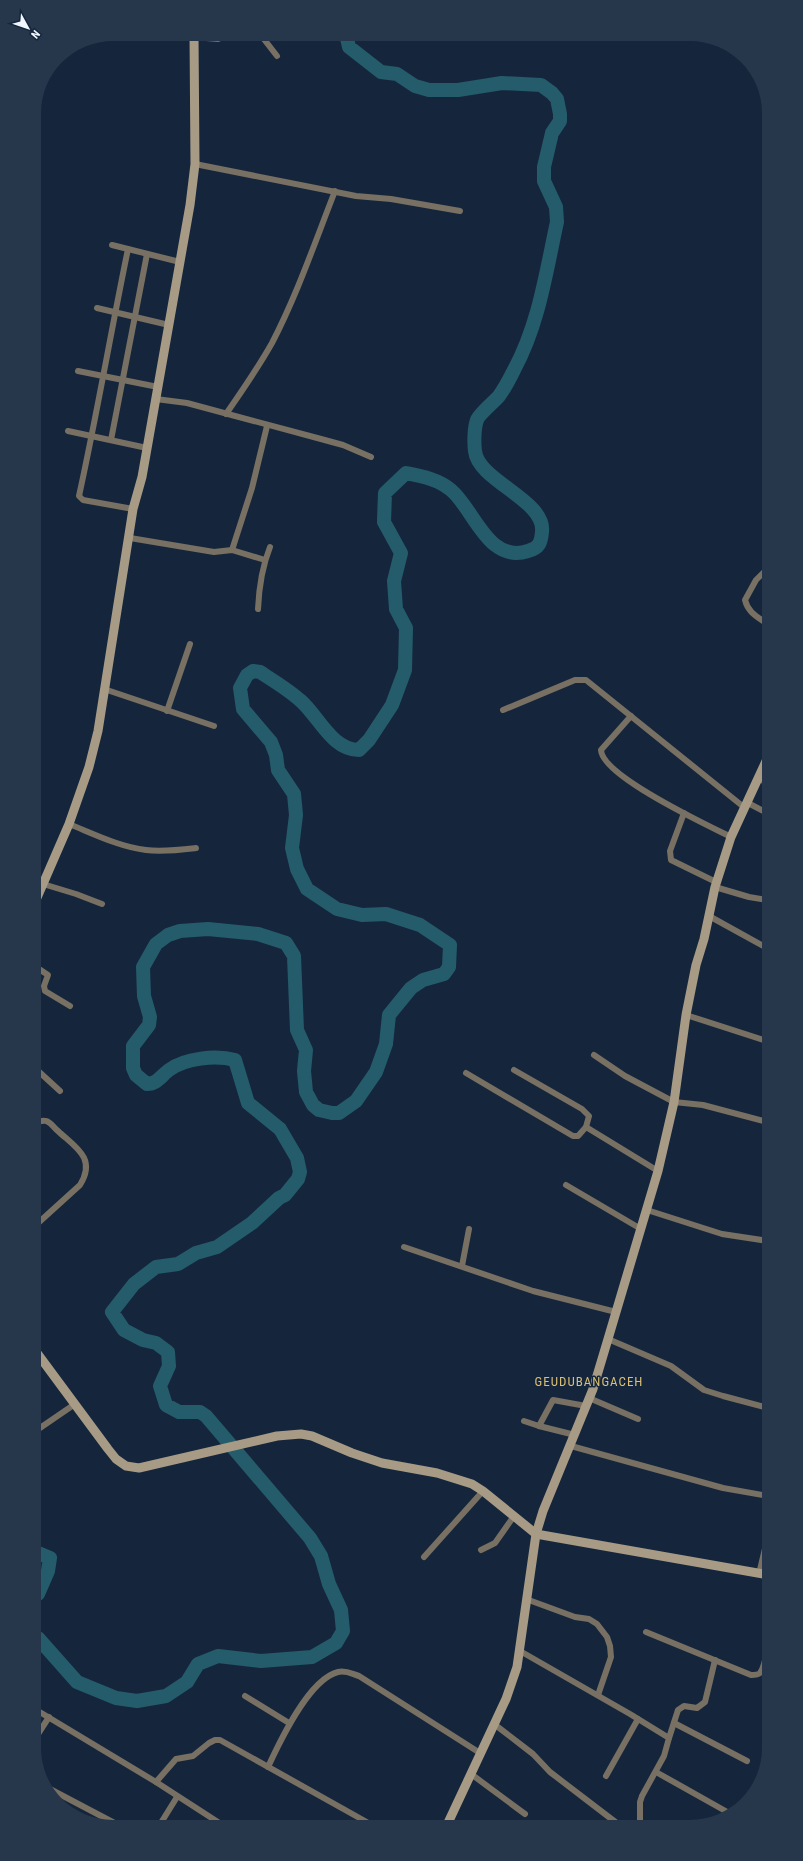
<svg xmlns="http://www.w3.org/2000/svg" width="803" height="1861" font-family="'Roboto Condensed',sans-serif">
	<style>
		.lines { fill: none; stroke-linecap: round; stroke-linejoin: round }
		.river { stroke: #255c6c; stroke-width: 14 }
		.street { stroke: #787063; stroke-width: 6 }
		.secondary { stroke: #a79b86; stroke-width: 9 }
		.labels { text-anchor: middle; dominant-baseline: central; stroke-width: 3; stroke-linejoin: round; paint-order: stroke }
		.quarter-label { font-size: 13px; letter-spacing: 1px; fill: #dabe73; stroke: #15263c }
	</style>
	<rect width="100%" height="100%" fill="#15263c"/>
	<g class="lines">
		<!-- river -->
		<g class="river">
			<path d="M38 1553 50 1558 48 1571 38 1594"/>
			<path d="M38 1638 77 1682 116 1698 137 1701 166 1696 187 1682 198 1664 218 1656 261 1661 312 1657 336 1643 343 1631 341 1610 329 1584 321 1556 310 1538 206 1416 200 1412H179L166 1405 160 1386 169 1366 168 1352 156 1343 143 1340 124 1330 112 1312 134 1284 156 1267 178 1264 196 1253 217 1247 252 1223 279 1198 285 1195 298 1179 300 1172 297 1158 280 1129 248 1103 235 1060C216 1055 185 1058 169 1070 161 1076 157 1084 147 1084L136 1075 133 1068V1046L149 1025 150 1017 144 996 143 967 156 944 168 935 180 931 208 929 258 934 286 943 294 956 297 1030 306 1050 304 1071 306 1092 313 1105 319 1110 332 1113H339L356 1101 376 1072 386 1044 389 1015 411 988 423 980 444 974 449 967 450 945 420 925 386 914 362 915 337 909 307 889 297 869 292 848 296 815 294 794 278 770 276 755 271 742 243 709 240 688 247 675 253 671 260 672C274 681 289 690 301 701 319 717 332 750 359 750L369 740 392 705 405 670 406 628 396 609 394 581 401 553 384 522 385 493 406 473C421 476 438 479 451 490 474 509 488 564 528 551 539 548 541 543 542 532 546 500 478 481 475 451 474 443 474 428 477 420 479 414 494 402 499 396 505 388 510 378 514 370 539 324 546 272 557 222L556 207 544 181V167L552 133 560 121V114L557 99 552 93 541 85 502 83 458 90H429L415 86 397 74 381 72 349 47 346 34"/>
		</g>
		<!-- street -->
		<g class="street">
			<path d="M260 34 277 56"/>
			<path d="M693 34 696 35"/>
			<path d="M194 37 218 39 231 34"/>
			<path d="M618 38 654 34"/>
			<path d="M195 164 356 196 391 199 460 211"/>
			<path d="M112 245 180 262"/>
			<path d="M128 249C111 331 97 414 79 496L83 500 133 509"/>
			<path d="M97 308 169 325"/>
			<path d="M78 371 158 387"/>
			<path d="M156 399 187 403 321 439 343 445 371 457"/>
			<path d="M226 414C242 391 258 368 272 343 297 295 315 242 335 191"/>
			<path d="M68 431 147 448"/>
			<path d="M111 440 147 254"/>
			<path d="M130 538 214 552 232 550 265 560"/>
			<path d="M232 550 252 488 267 426"/>
			<path d="M766 570 756 580 745 600C748 612 756 616 766 623"/>
			<path d="M258 609C259 587 262 567 270 547"/>
			<path d="M104 689 214 726"/>
			<path d="M503 710 575 680H586L745 808"/>
			<path d="M167 711 190 644"/>
			<path d="M631 716 601 750C602 776 707 825 731 837"/>
			<path d="M758 779 767 782"/>
			<path d="M748 803 767 813"/>
			<path d="M684 813 670 851 671 860 716 882"/>
			<path d="M69 824C94 834 120 847 146 850 163 852 179 850 196 848"/>
			<path d="M43 884 76 894 102 904"/>
			<path d="M715 887 749 897 767 900"/>
			<path d="M709 916 767 948"/>
			<path d="M36 967 48 975 44 986 45 991 70 1006"/>
			<path d="M686 1015 767 1041"/>
			<path d="M594 1055 625 1076 674 1102 703 1105 767 1122"/>
			<path d="M36 1069 60 1091"/>
			<path d="M466 1073 573 1136H578L586 1127 589 1116 582 1109 514 1070"/>
			<path d="M37 1121C40 1122 43 1120 46 1121 51 1122 54 1128 58 1131 75 1147 97 1158 80 1185L37 1224"/>
			<path d="M586 1127 658 1171"/>
			<path d="M566 1185 641 1229"/>
			<path d="M647 1210 722 1234 768 1241"/>
			<path d="M404 1247 533 1291 616 1312"/>
			<path d="M462 1266 469 1229"/>
			<path d="M608 1339 671 1366 704 1390 723 1396 768 1408"/>
			<path d="M589 1398 638 1419"/>
			<path d="M524 1421 539 1426 575 1435"/>
			<path d="M539 1426 553 1400 586 1406"/>
			<path d="M37 1430 75 1404"/>
			<path d="M571 1446 723 1488 768 1496"/>
			<path d="M481 1550 495 1543 514 1516"/>
			<path d="M424 1557 483 1491"/>
			<path d="M759 1574 768 1536"/>
			<path d="M526 1599 575 1617 589 1619 597 1624 607 1637 610 1646 611 1657 598 1695"/>
			<path d="M646 1632 751 1675C755 1675 758 1675 760 1673 767 1664 768 1640 769 1629"/>
			<path d="M520 1651 630 1714 669 1738 664 1756 642 1796 640 1802V1823"/>
			<path d="M245 1696 289 1723"/>
			<path d="M38 1711 156 1782 224 1826"/>
			<path d="M674 1723 747 1761"/>
			<path d="M494 1724 533 1754 550 1772 618 1824"/>
			<path d="M38 1734 49 1717"/>
			<path d="M669 1738 678 1710 684 1706 697 1708 705 1702 715 1660"/>
			<path d="M268 1767C280 1741 309 1679 338 1672 346 1670 352 1674 359 1676L480 1753"/>
			<path d="M656 1772 729 1813"/>
			<path d="M471 1774 525 1814"/>
			<path d="M606 1776 638 1719"/>
			<path d="M156 1782 176 1759 193 1756 209 1743 215 1740H220L372 1825"/>
			<path d="M48 1788 122 1827"/>
			<path d="M159 1826 177 1797"/>
		</g>
		<!-- secondary -->
		<g class="secondary">
			<path d="M36 900 69 824 89 767 98 731 133 509 142 477 190 205 195 164 194 34"/>
			<path d="M37 1353 108 1449 116 1459 126 1466 139 1468 277 1436 301 1434 312 1436 352 1453 382 1463 437 1473 472 1484 483 1491 536 1534 769 1575"/>
			<path d="M447 1825 506 1699 517 1667 536 1534 543 1511 593 1389 608 1339 658 1171 674 1102 686 1015 696 965 704 939 715 887 731 837 767 759"/>
		</g>
	</g>
	<g class="labels">
		<!-- quarter labels -->
		<g class="quarter-label">
			<text x="589" y="1381">GEUDUBANGACEH</text>
		</g>
	</g>
	<!-- crop -->
	<path d="M0 0H803V1861H0ZM113 41H690A72 72 0 0 1 762 113V1748A72 72 0 0 1 690 1820H113A72 72 0 0 1 41 1748V113A72 72 0 0 1 113 41Z" fill="#26374c" fill-rule="evenodd"/>
	<!-- north arrow -->
	<g transform="translate(28 28) rotate(130)" stroke="#15263c" stroke-width="3" paint-order="stroke">
	<path d="M0-3L7 15L0 10L-7 15Z" fill="#eff6ff"/>
	<text y="-6" font-size="11" font-weight="bold" text-anchor="middle" fill="#eff6ff">N</text>
	</g>
</svg>
